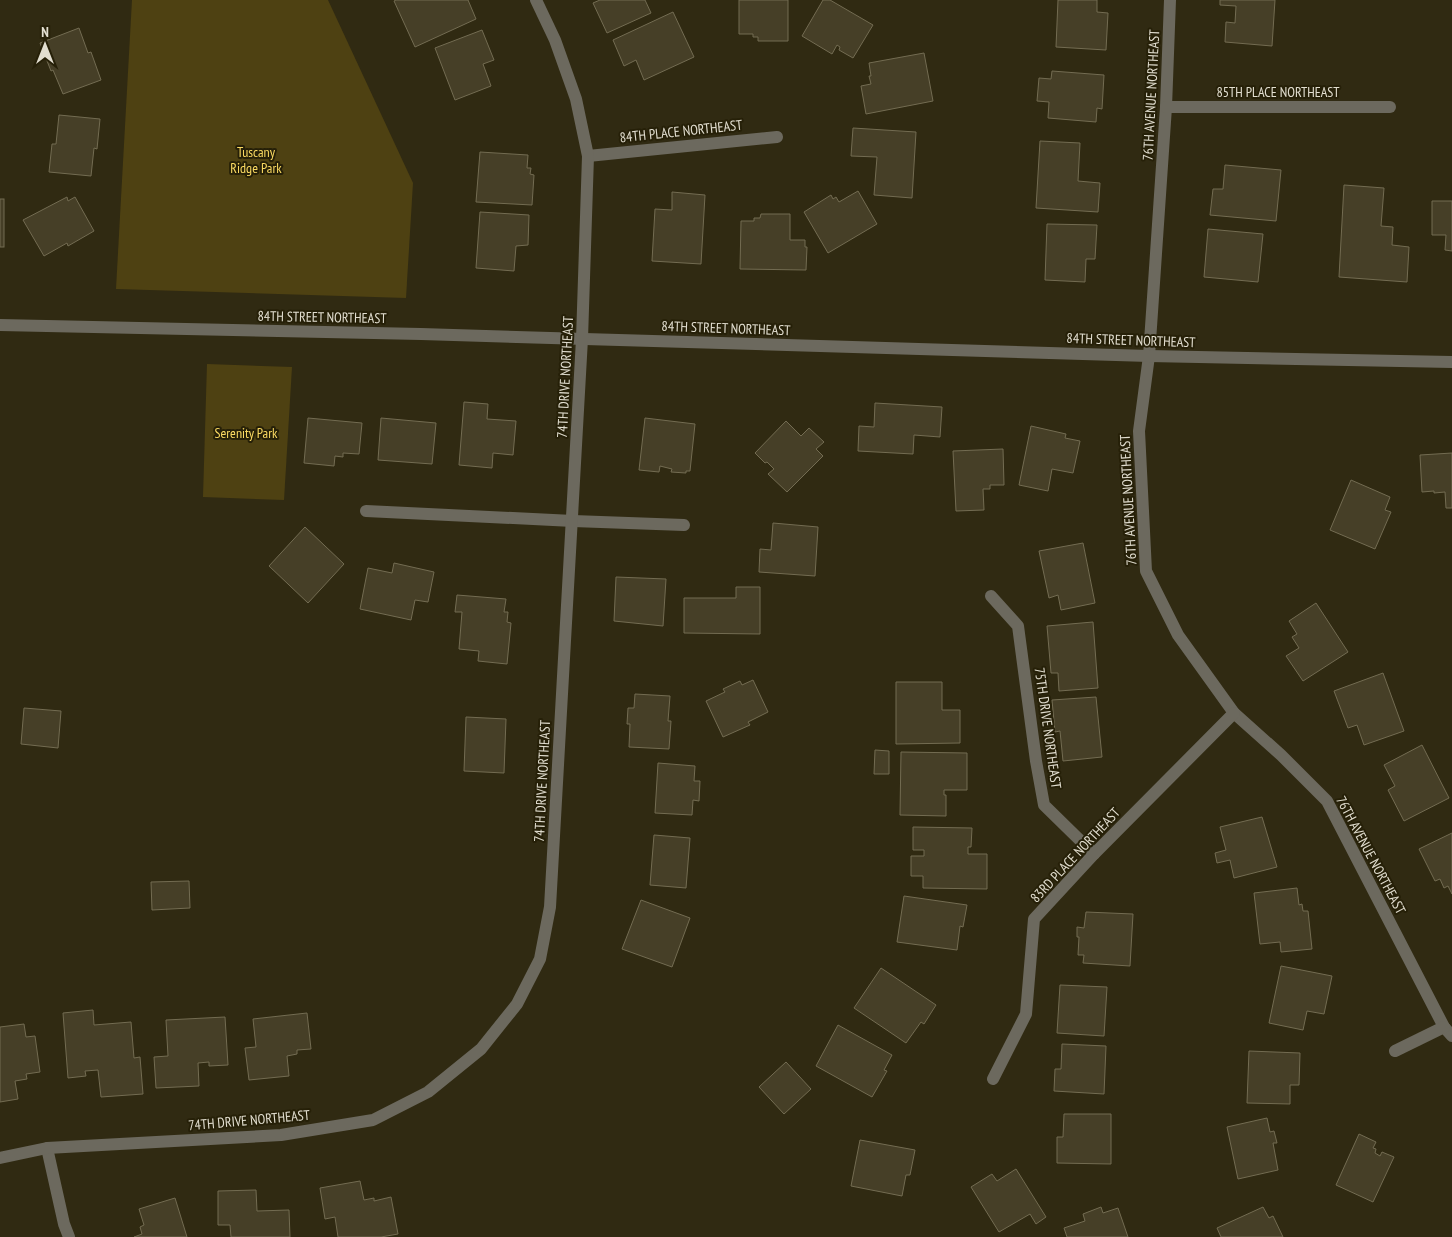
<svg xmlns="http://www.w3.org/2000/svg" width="1452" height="1237" font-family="'PT Sans Narrow',sans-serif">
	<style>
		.green { fill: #4e4112 }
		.building { fill: #463f27; stroke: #736c52 }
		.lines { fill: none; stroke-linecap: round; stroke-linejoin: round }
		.minor { stroke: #6c695e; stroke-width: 12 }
		.labels { text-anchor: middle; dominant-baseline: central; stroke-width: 4; stroke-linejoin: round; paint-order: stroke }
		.street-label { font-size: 14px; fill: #e2ded0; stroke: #262008 }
		.park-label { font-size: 14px; fill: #fbda62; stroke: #262008 }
	</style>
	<rect width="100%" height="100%" fill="#302a12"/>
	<!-- green -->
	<g class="green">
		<path d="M132 0H328L413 183 406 298 116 289Z"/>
		<path d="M207 364 292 367 284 500 203 497Z"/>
	</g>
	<!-- building -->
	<g class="building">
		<path d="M396 0H468L476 19 415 47 394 1Z"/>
		<path d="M600 0H645L651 13 607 33 593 3Z"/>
		<path d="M739 0H788V41H758V37H753V34H739Z"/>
		<path d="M823 0H830L873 25 853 58 839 50 840 47 837 45 832 54 802 36Z"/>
		<path d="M1058 0H1097V12L1108 13 1106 50 1056 47Z"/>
		<path d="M1220 0H1275L1272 46 1225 42 1226 22 1235 23 1236 6 1220 5Z"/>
		<path d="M673 12 694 57 644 80 636 60 624 66 613 40Z"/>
		<path d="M79 28 88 53 91 52 101 80 63 94 53 70 51 71 40 43Z"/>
		<path d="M482 30 494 60 483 64 491 86 455 100 435 48Z"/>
		<path d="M924 53 933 101 866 114 861 86 871 84 869 76H871L869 63Z"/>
		<path d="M1052 71 1104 75 1102 109 1097 108 1096 122 1048 118 1049 102 1037 101 1039 78 1051 79Z"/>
		<path d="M59 115 100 119 97 149 94 148 91 176 49 172 52 144H56Z"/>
		<path d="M853 128 916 132 912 198 874 195 877 157 851 156Z"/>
		<path d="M1040 141 1080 143 1078 181 1100 183 1098 212 1036 208Z"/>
		<path d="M480 152 528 155 527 168H531L530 174 534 175 532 205 476 202Z"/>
		<path d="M1225 165 1281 170 1276 221 1210 215 1213 189H1223Z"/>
		<path d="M1344 185 1384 188 1381 226 1393 227 1392 245 1409 247 1407 282 1339 277Z"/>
		<path d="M858 191 877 224 828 253 804 212 831 195 833 199 836 197 839 202Z"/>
		<path d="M672 192 705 195 701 264 652 261 655 209 672 210Z"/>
		<path d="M67 197 68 201 75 197 94 231 68 246 67 243 44 256 23 220Z"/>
		<rect x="0" y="199" width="4" height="48"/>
		<path d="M1432 201H1452V251L1445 250 1446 235H1432Z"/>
		<path d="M480 212 529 215 528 245 516 246 514 271 476 268Z"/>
		<path d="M761 214H790V240H805V247H807L806 270 740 269 741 221H754V218H760Z"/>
		<path d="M1047 224 1097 225 1095 259H1086L1085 282 1045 280Z"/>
		<path d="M1208 229 1263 234 1258 282 1204 277Z"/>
		<path d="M464 402 488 404 487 419 516 421 513 455 493 453 492 468 459 465Z"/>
		<path d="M875 403 942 407 940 437 914 435 913 454 858 451 859 426 874 427Z"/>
		<path d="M308 418 362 423 359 454 343 453V457L335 456 334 466 304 463Z"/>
		<path d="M381 418 436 423 432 464 378 460Z"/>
		<path d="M645 418 695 424 690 471H686V473L671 472 672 469 660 466 659 472 639 470Z"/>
		<path d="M786 421 801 436 809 428 824 442 816 449 823 456 787 492 768 474 774 469 767 462 765 463 755 453Z"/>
		<path d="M1031 426 1066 434 1065 438 1080 441 1073 473 1052 469 1048 491 1019 485Z"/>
		<path d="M1003 449 1004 485H990V489H983L984 510 956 511 953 451Z"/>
		<path d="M1452 453V508H1446L1445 492 1434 493V491L1422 492 1420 455Z"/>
		<path d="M1351 480 1390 497 1385 510 1391 512 1375 549 1330 530Z"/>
		<path d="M773 523 818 527 815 576 759 572 760 549 771 550Z"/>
		<path d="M305 527 344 564 308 603 269 566Z"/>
		<path d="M1083 543 1095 603 1061 610 1058 595 1049 598 1039 551Z"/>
		<path d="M394 563 434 572 428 602 415 600 411 620 360 609 368 568 392 573Z"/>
		<path d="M616 577 666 579 663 626 614 621Z"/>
		<path d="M736 587H760V634L684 633V598H736Z"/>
		<path d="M457 595 506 599 504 612H508L507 622 511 623 507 664 478 661 479 651 459 649 462 612H455Z"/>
		<path d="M1316 603 1348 652 1303 681 1286 656 1299 648 1292 637 1297 634 1289 621Z"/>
		<path d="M1093 622 1098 688 1059 691 1058 673H1051L1047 626Z"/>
		<path d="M1383 673 1404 731 1364 745 1357 725 1348 728 1334 691Z"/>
		<path d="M753 680 768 712 748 722 750 725 723 737 706 701 725 692 723 689 740 681 742 685Z"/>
		<path d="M896 682H942V710H960V743L896 744Z"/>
		<path d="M635 694 670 696 668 721H671L669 749 629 747 630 724H627L628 708H634Z"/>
		<path d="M1096 697 1102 757 1063 761 1060 731 1055 732 1052 700Z"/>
		<path d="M24 708 61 711 58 748 21 744Z"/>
		<path d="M466 717 506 719 504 773 464 771Z"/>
		<path d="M1422 745 1449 798 1404 821 1388 790 1395 786 1384 765Z"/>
		<path d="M875 750 889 751V774H874Z"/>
		<path d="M901 752 967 753V790H944V795H946V816L900 815Z"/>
		<path d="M658 763 695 766 694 781H700L699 801 693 800 692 815 655 813Z"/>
		<path d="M1262 817 1277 867 1234 878 1230 860 1217 863 1215 853 1226 850 1220 827Z"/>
		<path d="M913 827 972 828 971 847H968V854H987V889L923 888V876H911V856H924V850H913Z"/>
		<path d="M1452 833V894L1448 886 1444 888 1440 879 1435 881 1419 849Z"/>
		<path d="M654 835 690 838 686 888 650 885Z"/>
		<path d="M189 881 190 908 152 910 151 882Z"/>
		<path d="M1297 888 1299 905 1302 904 1303 911H1308L1312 949 1281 952 1280 942 1260 944 1254 893Z"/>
		<path d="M904 896 967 905 963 927 960 926 957 950 897 942Z"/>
		<path d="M641 900 690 918 672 967 622 949Z"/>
		<path d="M1086 912 1133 914 1130 966 1083 963 1084 955H1078L1079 937H1077V927L1084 928Z"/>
		<path d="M1281 966 1332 976 1324 1014 1307 1011 1303 1030 1269 1023Z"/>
		<path d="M881 968 936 1005 924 1024 921 1022 906 1043 854 1008Z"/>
		<path d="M1060 985 1107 987 1104 1036 1057 1033Z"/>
		<path d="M93 1010 94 1025 131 1022 134 1058 140 1057 143 1094 101 1097 98 1070 85 1071 86 1076 68 1078 63 1013Z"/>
		<path d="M307 1013 311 1049 297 1050V1054L287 1056 289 1076 249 1080 245 1048 256 1047 253 1019Z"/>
		<path d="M225 1017 228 1065 209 1066V1062L198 1063 199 1086 156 1088 154 1057 168 1056 166 1020Z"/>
		<path d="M24 1024 26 1037 35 1036 40 1072 26 1074 27 1079 15 1081 18 1099 0 1102V1027Z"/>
		<path d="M838 1025 892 1055 884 1070 887 1071 872 1097 816 1066Z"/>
		<path d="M1062 1044 1106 1046 1104 1094 1054 1091 1055 1069H1061Z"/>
		<path d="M1249 1051 1300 1053 1299 1085H1290V1104L1247 1103Z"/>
		<path d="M786 1062 811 1089 784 1114 759 1087Z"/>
		<path d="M1064 1114H1111V1164L1057 1163V1137H1063Z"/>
		<path d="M1267 1118 1270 1132 1274 1131 1277 1143H1273L1278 1170 1238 1179 1227 1127Z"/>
		<path d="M1359 1134 1376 1142 1373 1148 1376 1149 1375 1153 1380 1156 1382 1152 1394 1157 1373 1202 1336 1185Z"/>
		<path d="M860 1140 915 1150 910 1175H906L902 1196 851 1186Z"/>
		<path d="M1016 1169 1046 1217 1036 1224 1030 1214 999 1232 971 1187 992 1174 997 1181Z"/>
		<path d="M360 1181 364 1200 374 1198V1201L391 1197 398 1234 381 1237H338L335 1217 325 1219 320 1188Z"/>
		<path d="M256 1190 257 1211 289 1210 290 1237H231L230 1225H218V1191Z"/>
		<path d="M175 1198 187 1237H134L142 1234 140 1227 144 1225 139 1209Z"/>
		<path d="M1101 1207 1103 1213 1118 1208 1128 1237H1067L1064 1228 1085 1221 1083 1214Z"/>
		<path d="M1263 1207 1269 1218 1273 1216 1283 1237H1221L1217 1228Z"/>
	</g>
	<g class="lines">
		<!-- minor -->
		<g class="minor">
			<path d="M1170 0 1166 107 1149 356 1139 431 1146 571 1178 635 1234 713 1281 755 1327 801 1444 1027 1452 1036"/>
			<path d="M1166 107H1390"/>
			<path d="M588 156 777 137"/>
			<path d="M0 325 421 334 1149 356 1452 362"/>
			<path d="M366 511 573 521 684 525"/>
			<path d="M991 596 1018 626 1036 761 1044 805 1094 854"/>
			<path d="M1395 1051 1444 1027"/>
			<path d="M993 1079 1026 1014 1034 919 1094 854 1234 713"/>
			<path d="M47 1148 64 1224 69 1237"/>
			<path d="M0 1158 47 1148 281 1135 373 1120 428 1092 481 1049 517 1004 540 959 550 907 582 339 588 156 576 99 555 40 536 0"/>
		</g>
	</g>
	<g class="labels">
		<!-- street labels -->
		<g class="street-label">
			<text x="1278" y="92">85TH PLACE NORTHEAST</text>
			<text transform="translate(1151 95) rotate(-87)">76TH AVENUE NORTHEAST</text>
			<text transform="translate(681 131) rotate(-6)">84TH PLACE NORTHEAST</text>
			<text transform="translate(322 317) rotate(1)">84TH STREET NORTHEAST</text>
			<text transform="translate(726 328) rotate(2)">84TH STREET NORTHEAST</text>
			<text transform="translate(1131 340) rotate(2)">84TH STREET NORTHEAST</text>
			<text transform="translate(565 377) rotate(-87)">74TH DRIVE NORTHEAST</text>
			<text transform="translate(1128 500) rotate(-93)">76TH AVENUE NORTHEAST</text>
			<text transform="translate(1048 728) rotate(82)">75TH DRIVE NORTHEAST</text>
			<text transform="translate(542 781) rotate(-87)">74TH DRIVE NORTHEAST</text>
			<text transform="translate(1075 855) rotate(-47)">83RD PLACE NORTHEAST</text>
			<text transform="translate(1371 855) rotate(62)">76TH AVENUE NORTHEAST</text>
			<text transform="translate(249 1120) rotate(-5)">74TH DRIVE NORTHEAST</text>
		</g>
		<!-- park labels -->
		<g class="park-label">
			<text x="256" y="152">Tuscany<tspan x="256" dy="16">Ridge Park</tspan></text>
			<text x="246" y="433">Serenity Park</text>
		</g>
	</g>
	<!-- north arrow -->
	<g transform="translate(45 45)" stroke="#262008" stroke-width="4" paint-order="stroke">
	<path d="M0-4L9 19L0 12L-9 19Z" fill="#e2ded0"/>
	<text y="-8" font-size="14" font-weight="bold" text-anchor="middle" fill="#e2ded0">N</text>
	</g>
</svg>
